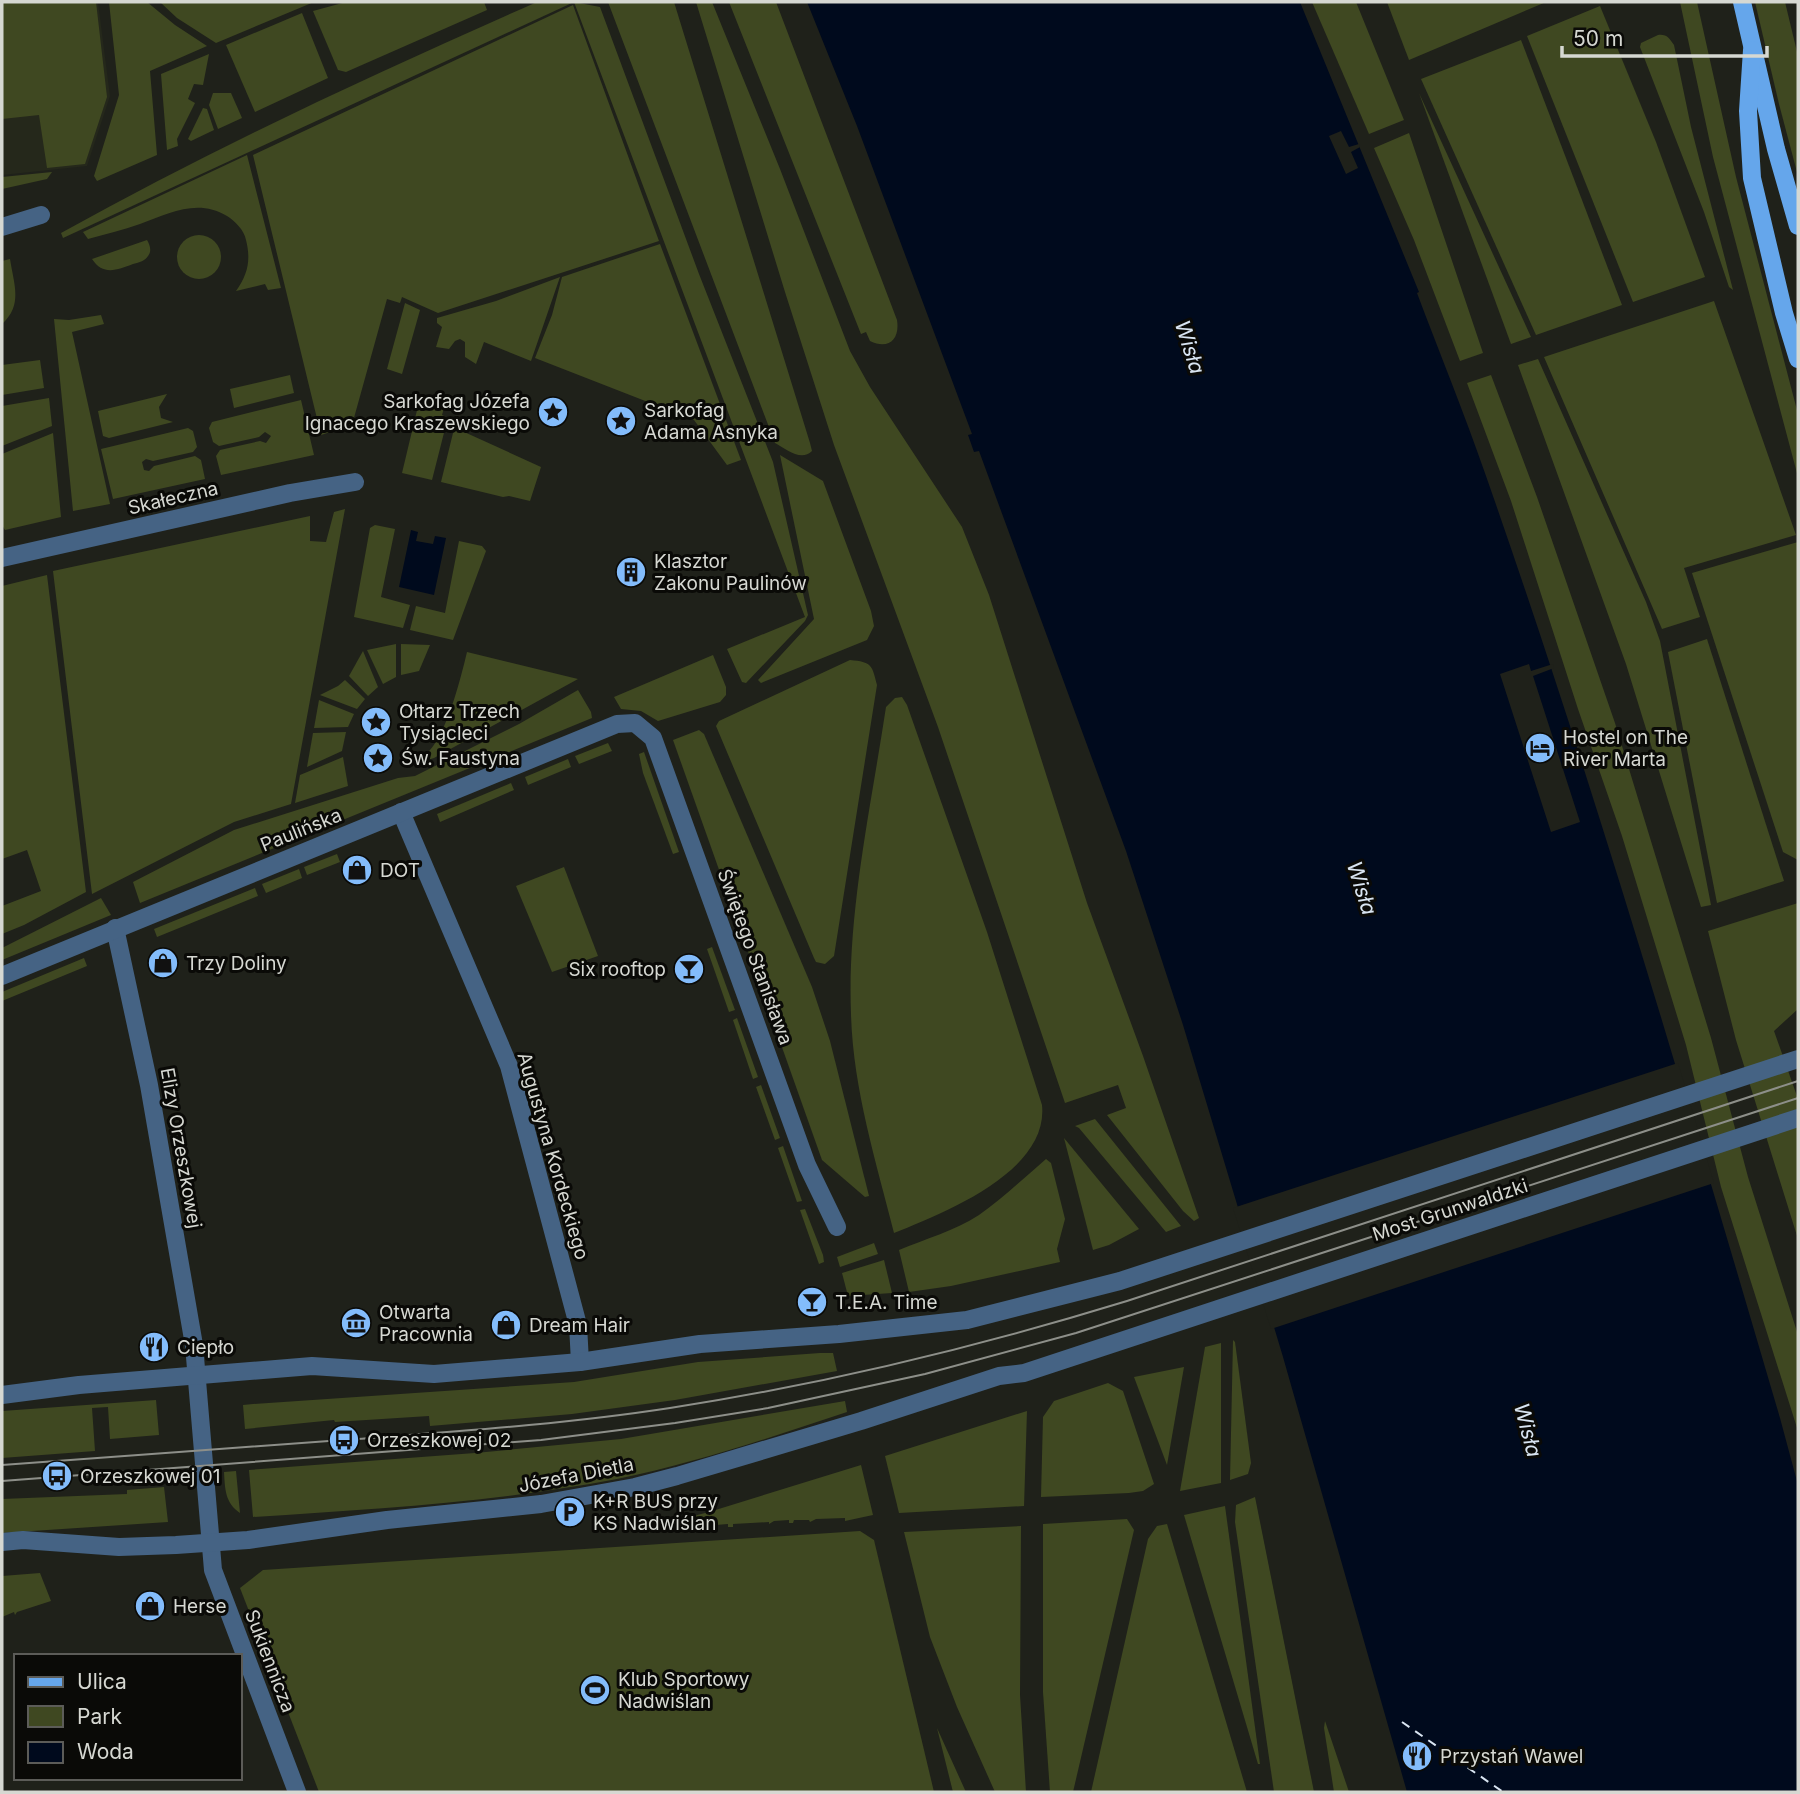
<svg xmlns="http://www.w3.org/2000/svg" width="1800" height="1794" font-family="Inter,sans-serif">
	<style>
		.built { fill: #25281b }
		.green { fill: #3f4821 }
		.water { fill: #000a1d }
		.pier { fill: #1f211a }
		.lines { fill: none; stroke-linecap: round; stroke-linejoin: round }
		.ferry { stroke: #d9e5f2; stroke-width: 2; stroke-dasharray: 9 7; stroke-linecap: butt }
		.minor { stroke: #456384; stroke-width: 18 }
		.tertiary { stroke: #456384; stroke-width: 18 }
		.primary { stroke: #65a6eb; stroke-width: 18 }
		.tram { stroke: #8d8f89; stroke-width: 2 }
		.labels { text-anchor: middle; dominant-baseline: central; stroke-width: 6; stroke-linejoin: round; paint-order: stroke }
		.poi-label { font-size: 19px; fill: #d6d8d2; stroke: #0a0a07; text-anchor: start }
		.street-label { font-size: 19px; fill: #d6d8d2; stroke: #0a0a07 }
		.water-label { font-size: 21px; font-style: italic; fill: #d9e5f2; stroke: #0a0a07 }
	</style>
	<rect width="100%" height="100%" fill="#1f211a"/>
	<!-- built -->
	<path class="built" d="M2 2H98L110 96 87 166 2 175Z"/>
	<!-- green -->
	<g class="green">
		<path d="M2 2H96L107 97 85 164 47 168 39 115 2 119Z"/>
		<path d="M109 2H147L175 25 207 46 150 71 157 155 97 181 94 176 119 95Z"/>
		<path d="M160 2H314L216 43 177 18Z"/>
		<path d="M346 2H484L487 10 346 72 338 70 313 11Z"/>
		<path d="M537 2H574L63 238 61 233C215 147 376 73 537 2Z"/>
		<path d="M574 2 600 7 699 274 773 462 808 615 805 621 746 683 742 682 727 649 805 617Z"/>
		<path d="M608 2H674L810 443 812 451C801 462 786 449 775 443Z"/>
		<path d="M696 2H712L780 169 850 351 870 387 962 527 989 595 1087 903 1143 1056 1199 1218 1194 1221 1183 1211 1107 1115 1126 1108 1118 1085 1065 1103 938 727 834 445 785 292Z"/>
		<path d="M729 2H776L897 320C900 339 889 350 870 341L866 332 861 334Z"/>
		<path d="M1312 2H1356L1404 120 1369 134Z"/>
		<path d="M1387 2H1546L1409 60Z"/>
		<path d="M1680 2H1697L1736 177 1798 414V477L1713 157Z"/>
		<path d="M1755 2H1785L1798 56V176L1779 104Z"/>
		<path d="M573 5 659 241 438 313 402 297 400 303 387 299 352 425 321 435 253 155Z"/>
		<path d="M1600 6 1656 142 1705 277 1633 302 1527 36Z"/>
		<path d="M302 13 328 78 255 112 226 45Z"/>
		<path d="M1658 35C1667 34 1669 38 1674 45L1691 127 1733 290 1729 287 1704 212 1640 47 1641 43Z"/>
		<path d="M1521 40 1622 305 1536 335 1421 79Z"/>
		<path d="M209 54 203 85 194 84 188 99 195 103 177 139 178 146 167 150 161 74Z"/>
		<path d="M213 93H231L242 118 218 129 209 105Z"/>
		<path d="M1419 93 1531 337 1511 344Z"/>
		<path d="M203 108 207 109 214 130 191 141 188 139Z"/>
		<path d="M1409 133 1483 353 1460 361 1414 240 1374 148Z"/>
		<path d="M247 155 281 288 268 290 265 284 236 291C248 274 251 260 246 240 244 230 235 221 227 216 198 198 169 213 140 224 123 230 105 234 88 239L83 232Z"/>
		<path d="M52 172 47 179 2 189V177Z"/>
		<circle cx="199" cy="257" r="22"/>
		<path d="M147 240C150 245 152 251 148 256 145 261 138 263 133 264 117 270 103 276 92 259Z"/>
		<path d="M660 244 741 460 727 465 694 420 535 358 552 315 562 277Z"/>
		<path d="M10 259C14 285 23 305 2 324V261Z"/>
		<path d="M560 277 531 361 484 342 476 364 465 357V342L460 339 455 341 449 349 436 347 442 327 437 323V318L496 301Z"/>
		<path d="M1714 301 1796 535 1684 568 1700 617 1662 629 1544 357Z"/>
		<path d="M405 303 420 310 402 374 387 369Z"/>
		<path d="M101 315 104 324 72 332 110 504 73 511 54 319 69 320Z"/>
		<path d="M1538 359 1646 602 1660 641 1711 905 1701 907 1626 664 1518 365Z"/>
		<path d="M40 360 44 388 2 395V365Z"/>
		<path d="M290 375 294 393 234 408 230 389Z"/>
		<path d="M1491 375 1537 497 1615 723 1711 1038 1748 1177 1798 1335V1431L1721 1187 1686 1045 1622 836 1578 709 1511 501 1467 383Z"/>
		<path d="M167 394 159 407 161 418 173 422 109 438 103 436 98 411Z"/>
		<path d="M49 398 52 426 2 446V406Z"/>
		<path d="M427 398 442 404 444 408 442 415 446 417 447 421 432 480 402 473 418 406Z"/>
		<path d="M301 400 314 455 221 475 216 456 220 450 260 441 266 443 271 436 265 432 259 437 219 446 213 442 209 428 212 422Z"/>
		<path d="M188 428 193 431 197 447 193 452 153 461 146 459 142 462 144 470 149 471 154 466 195 456 201 460 205 479 113 499 101 449Z"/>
		<path d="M456 431H462L541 467 530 501 509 496 503 497 441 482 453 433Z"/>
		<path d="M53 433 61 517 5 530 2 525V454Z"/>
		<path d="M780 455 823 481 871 611 874 626 867 640 761 683 758 680 814 619Z"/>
		<path d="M345 509 291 804 234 822 92 894 53 571 310 516V541L326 542 334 512Z"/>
		<path d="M375 525 395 529 381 597 410 605 403 628 354 617 370 528Z"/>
		<path d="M459 541 482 546 486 551 453 640 410 630 416 606 445 613Z"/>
		<path d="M1798 542V860L1783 852 1692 573Z"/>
		<path d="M47 575 86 892 24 925 2 934V906L41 891 27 850 2 859V586Z"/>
		<path d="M1707 639 1784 881 1717 903 1668 652Z"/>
		<path d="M396 644V677L383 684 367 650Z"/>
		<path d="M401 644 430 645 419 671 401 675Z"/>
		<path d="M363 651 378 687 368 696 349 676Z"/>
		<path d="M467 652 578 679 434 758 414 764 412 763C416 760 422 758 426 754 446 738 461 677 467 652Z"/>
		<path d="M713 655 726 687V695L720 702 658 721 641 711 621 709 614 697Z"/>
		<path d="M850 660C872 662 872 665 877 685L834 956 825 964 816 962 814 958 716 726 719 721Z"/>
		<path d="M345 680 365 699 357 709 320 695 338 686Z"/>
		<path d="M578 690 591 712 592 718 140 903 133 882 234 830 398 778 415 776 519 724Z"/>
		<path d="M902 697 907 705 987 932 1042 1105C1049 1172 943 1213 894 1233 876 1161 853 1089 851 1014 847 913 871 807 886 707L895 698Z"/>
		<path d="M319 700 354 714 348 727 314 728Z"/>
		<path d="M699 730 704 734 812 987 830 1041 869 1196 865 1197 822 1160 673 740Z"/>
		<path d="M346 732 342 751 307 767 313 733Z"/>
		<path d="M608 743 612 751 579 764 575 756Z"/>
		<path d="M644 752 679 852 673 854 643 773 639 754Z"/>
		<path d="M343 757 348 786 295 803 300 775Z"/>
		<path d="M568 759 571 767 528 785 525 777Z"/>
		<path d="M511 783 514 790 440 822 437 814Z"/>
		<path d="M337 854 340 862 307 875 304 867Z"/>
		<path d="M564 867 598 956 552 972 516 886Z"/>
		<path d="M299 869 302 878 266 893 262 884Z"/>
		<path d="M255 888 258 896 157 937 154 929Z"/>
		<path d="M101 898 111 915 2 960V948Z"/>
		<path d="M1798 903V1009L1774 1031 1798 1099V1239L1736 1040 1708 931Z"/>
		<path d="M712 947 735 1010 729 1012 707 949Z"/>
		<path d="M84 958 87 966 2 1001V992Z"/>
		<path d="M737 1018 758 1077 753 1079 733 1020Z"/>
		<path d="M761 1085 780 1138 775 1140 756 1087Z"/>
		<path d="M1095 1119 1181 1226 1166 1232 1079 1128 1075 1126Z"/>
		<path d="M1064 1138 1139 1229 1109 1245 1093 1250Z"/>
		<path d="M783 1146 802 1201 797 1202 778 1148Z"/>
		<path d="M1046 1159 1051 1163 1065 1219 1057 1249 1060 1262 951 1286 909 1292 899 1250C925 1239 954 1231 979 1215 1003 1198 1024 1178 1046 1159Z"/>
		<path d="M805 1209 823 1255 824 1262 819 1264 800 1210Z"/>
		<path d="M874 1243 878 1254 840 1267 837 1257Z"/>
		<path d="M884 1260 892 1293 848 1296 842 1273Z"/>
		<path d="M1233 1340 1235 1342 1251 1463 1248 1474 1230 1480Z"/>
		<path d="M1221 1343V1483L1180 1491 1205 1347Z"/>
		<path d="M820 1353H833L837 1371 675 1400 572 1414 430 1426 429 1416 335 1422 334 1420 245 1429 243 1405 253 1404 574 1382 698 1362Z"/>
		<path d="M1184 1367 1167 1465 1134 1377Z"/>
		<path d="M1108 1383 1123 1391 1154 1484 1143 1491 1129 1493 1041 1497 1043 1417 1054 1401Z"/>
		<path d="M156 1400 159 1435 110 1439 108 1407 92 1408 95 1451 2 1458V1411Z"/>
		<path d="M845 1401 847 1412C772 1437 695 1463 617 1479 497 1502 375 1509 253 1517L249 1470 475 1453 621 1439Z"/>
		<path d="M1027 1411 1024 1506 899 1513 885 1456Z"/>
		<path d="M861 1465 873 1515 845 1521V1518L816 1519 810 1522 809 1520H794L793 1523H789V1520L774 1521 769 1524V1522L733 1524V1527H728V1524L652 1530V1532H647V1528L709 1512Z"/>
		<path d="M236 1471 240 1513C225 1503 225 1489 224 1472Z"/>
		<path d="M164 1487 168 1522 2 1533V1499L127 1494V1490Z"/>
		<path d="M1255 1497 1314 1792H1274L1235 1522 1236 1505Z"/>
		<path d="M1225 1506 1260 1764H1258L1184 1515Z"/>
		<path d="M1127 1519 1134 1530 1073 1792H1050L1043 1692V1524Z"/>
		<path d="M1167 1524 1247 1792H1091L1148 1539 1157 1526Z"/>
		<path d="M1021 1526 1020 1695 1026 1792H995L957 1707 930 1637 904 1532Z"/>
		<path d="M860 1531 874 1540 934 1792H319L240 1588 263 1570Z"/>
		<path d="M40 1573 51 1601 17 1612 15 1615 14 1612 2 1617V1576Z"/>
		<path d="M1325 1721 1349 1792H1334L1324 1728Z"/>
		<path d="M937 1728 965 1790 966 1792H953Z"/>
	</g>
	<!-- water -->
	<g class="water">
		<path d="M807 2H1300L1419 292 1417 293C1440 354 1465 415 1486 476 1595 787 1687 1102 1780 1418L1798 1485V1792H1407L1283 1357 1183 1025 1126 851 979 451 974 452 968 435 972 434 857 126Z"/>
		<path d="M411 530 418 532 416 541 433 544 435 536 446 538 434 595 399 587Z"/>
	</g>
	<!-- pier -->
	<g class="pier">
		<path d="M1341 131 1349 147 1359 144 1360 147 1351 152 1358 168 1346 174 1329 136Z"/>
		<path d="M1529 664 1531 671 1553 664 1554 668 1533 676 1580 822 1551 832 1500 674Z"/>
		<path d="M1678 1063 1714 1183 1271 1329 1233 1208Z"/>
	</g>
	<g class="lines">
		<!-- ferry -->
		<path class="ferry" d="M1402 1722 1503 1792"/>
		<!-- minor -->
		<g class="minor">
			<path d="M2 227 41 215"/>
			<path d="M2 558 290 493 355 482"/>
			<path d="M401 812 509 1066 578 1325 580 1362"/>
			<path d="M115 928 149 1085 194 1345 213 1570 297 1792"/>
			<path d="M2 976 617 724 635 723 653 738 807 1165 837 1227"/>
		</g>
		<!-- tertiary -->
		<g class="tertiary">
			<path d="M2 1395 79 1385 312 1366 434 1374 580 1362 700 1344 839 1334 967 1320 1120 1281 1798 1059"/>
			<path d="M2 1542 23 1540 119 1547 176 1545 248 1540 387 1520 541 1504 635 1487 677 1476 861 1421 999 1376 1024 1373 1798 1118"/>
		</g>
		<!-- primary -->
		<g class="primary">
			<path d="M1742 2 1776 149 1798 226"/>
			<path d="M1752 50 1748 111 1752 178 1784 313 1798 359"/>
		</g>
		<!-- tram -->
		<g class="tram">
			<path d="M2 1465C120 1456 238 1448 356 1439 461 1431 566 1424 670 1408 825 1384 977 1347 1127 1301L1798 1081"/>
			<path d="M2 1481 541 1440 675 1423 768 1408 925 1374 1076 1333 1798 1098"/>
		</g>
	</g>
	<!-- icons -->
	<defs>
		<g id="sight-disc" transform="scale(1.575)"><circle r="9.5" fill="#83bcfb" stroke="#0a0a07"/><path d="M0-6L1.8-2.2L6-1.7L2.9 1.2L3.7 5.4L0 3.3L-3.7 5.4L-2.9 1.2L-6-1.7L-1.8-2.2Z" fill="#111"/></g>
		<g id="building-disc" transform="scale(1.575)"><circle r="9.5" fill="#83bcfb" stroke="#0a0a07"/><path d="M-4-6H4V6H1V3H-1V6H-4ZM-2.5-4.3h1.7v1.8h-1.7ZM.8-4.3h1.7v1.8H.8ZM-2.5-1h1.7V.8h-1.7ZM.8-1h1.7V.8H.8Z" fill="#111"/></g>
		<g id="hotel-disc" transform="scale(1.575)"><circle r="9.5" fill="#83bcfb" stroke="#0a0a07"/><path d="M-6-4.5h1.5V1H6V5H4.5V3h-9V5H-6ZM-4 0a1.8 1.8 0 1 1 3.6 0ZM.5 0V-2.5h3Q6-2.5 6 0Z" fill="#111"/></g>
		<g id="shop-disc" transform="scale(1.575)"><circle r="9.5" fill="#83bcfb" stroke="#0a0a07"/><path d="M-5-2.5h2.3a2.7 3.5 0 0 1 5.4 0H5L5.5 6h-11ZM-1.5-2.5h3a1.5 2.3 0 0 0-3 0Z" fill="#111"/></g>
		<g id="bar-disc" transform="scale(1.575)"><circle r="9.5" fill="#83bcfb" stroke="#0a0a07"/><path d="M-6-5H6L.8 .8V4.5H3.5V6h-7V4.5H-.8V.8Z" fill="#111"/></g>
		<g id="museum-disc" transform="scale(1.575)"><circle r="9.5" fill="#83bcfb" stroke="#0a0a07"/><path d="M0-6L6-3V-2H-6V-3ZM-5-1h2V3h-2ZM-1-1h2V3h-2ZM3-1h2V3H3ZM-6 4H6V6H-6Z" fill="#111"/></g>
		<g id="restaurant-disc" transform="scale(1.575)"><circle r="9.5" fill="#83bcfb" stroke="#0a0a07"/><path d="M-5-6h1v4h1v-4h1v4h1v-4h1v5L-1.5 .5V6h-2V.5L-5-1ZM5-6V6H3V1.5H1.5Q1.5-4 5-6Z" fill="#111"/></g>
		<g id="bus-disc" transform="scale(1.575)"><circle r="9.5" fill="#83bcfb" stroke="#0a0a07"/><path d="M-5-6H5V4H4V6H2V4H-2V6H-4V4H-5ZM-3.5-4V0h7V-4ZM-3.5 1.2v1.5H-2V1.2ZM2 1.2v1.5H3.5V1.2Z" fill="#111"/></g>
		<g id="parking-disc" transform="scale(1.575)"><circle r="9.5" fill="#83bcfb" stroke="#0a0a07"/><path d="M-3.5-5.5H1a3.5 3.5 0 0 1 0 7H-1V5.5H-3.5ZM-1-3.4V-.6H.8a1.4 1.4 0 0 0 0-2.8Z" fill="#111"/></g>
		<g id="stadium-disc" transform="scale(1.575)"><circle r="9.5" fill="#83bcfb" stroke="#0a0a07"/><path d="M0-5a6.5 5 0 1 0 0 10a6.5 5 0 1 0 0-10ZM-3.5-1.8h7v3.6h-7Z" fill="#111"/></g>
	</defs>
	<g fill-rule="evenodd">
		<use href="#sight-disc" x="553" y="412"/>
		<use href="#sight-disc" x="621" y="421"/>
		<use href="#building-disc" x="631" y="572"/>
		<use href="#sight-disc" x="376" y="722"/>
		<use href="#hotel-disc" x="1540" y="748"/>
		<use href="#sight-disc" x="378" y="758"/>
		<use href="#shop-disc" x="357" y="870"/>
		<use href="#shop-disc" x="163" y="963"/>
		<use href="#bar-disc" x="689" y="969"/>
		<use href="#bar-disc" x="812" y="1302"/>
		<use href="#museum-disc" x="356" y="1323"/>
		<use href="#shop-disc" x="506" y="1325"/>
		<use href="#restaurant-disc" x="154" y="1347"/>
		<use href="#bus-disc" x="344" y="1440"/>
		<use href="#bus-disc" x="57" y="1476"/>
		<use href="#parking-disc" x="570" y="1512"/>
		<use href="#shop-disc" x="150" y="1606"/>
		<use href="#stadium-disc" x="595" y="1690"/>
		<use href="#restaurant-disc" x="1417" y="1756"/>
	</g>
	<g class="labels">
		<!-- poi labels -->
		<g class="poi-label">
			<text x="530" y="401" text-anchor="end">Sarkofag Józefa<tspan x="530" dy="22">Ignacego Kraszewskiego</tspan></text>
			<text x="644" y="410">Sarkofag<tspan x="644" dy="22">Adama Asnyka</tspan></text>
			<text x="654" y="561">Klasztor<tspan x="654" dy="22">Zakonu Paulinów</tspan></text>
			<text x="399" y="711">Ołtarz Trzech<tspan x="399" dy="22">Tysiącleci</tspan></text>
			<text x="1563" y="737">Hostel on The<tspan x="1563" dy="22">River Marta</tspan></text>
			<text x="401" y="758">Św. Faustyna</text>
			<text x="380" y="870">DOT</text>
			<text x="186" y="963">Trzy Doliny</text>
			<text x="666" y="969" text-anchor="end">Six rooftop</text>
			<text x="835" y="1302">T.E.A. Time</text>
			<text x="379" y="1312">Otwarta<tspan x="379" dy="22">Pracownia</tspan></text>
			<text x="529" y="1325">Dream Hair</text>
			<text x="177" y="1347">Ciepło</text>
			<text x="367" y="1440">Orzeszkowej 02</text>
			<text x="80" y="1476">Orzeszkowej 01</text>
			<text x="593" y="1501">K+R BUS przy<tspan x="593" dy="22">KS Nadwiślan</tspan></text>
			<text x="173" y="1606">Herse</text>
			<text x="618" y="1679">Klub Sportowy<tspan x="618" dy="22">Nadwiślan</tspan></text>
			<text x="1440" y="1756">Przystań Wawel</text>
		</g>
		<!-- street labels -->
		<g class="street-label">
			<text transform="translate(173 498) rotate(-13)">Skałeczna</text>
			<text transform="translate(301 830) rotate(-22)">Paulińska</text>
			<text transform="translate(755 957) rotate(70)">Świętego Stanisława</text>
			<text transform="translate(181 1148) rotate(80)">Elizy Orzeszkowej</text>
			<text transform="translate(553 1156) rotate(74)">Augustyna Kordeckiego</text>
			<text transform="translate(1450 1210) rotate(-18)">Most Grunwaldzki</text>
			<text transform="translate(576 1475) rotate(-11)">Józefa Dietla</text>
			<text transform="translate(270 1661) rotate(69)">Sukiennicza</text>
		</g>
		<!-- water labels -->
		<g class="water-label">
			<text transform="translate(1190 347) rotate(72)">Wisła</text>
			<text transform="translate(1362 888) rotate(72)">Wisła</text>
			<text transform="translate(1528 1430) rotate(75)">Wisła</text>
		</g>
	</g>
	<!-- border -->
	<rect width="1800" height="1794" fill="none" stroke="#d6d8d2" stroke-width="7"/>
	<!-- legend -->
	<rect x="14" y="1654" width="228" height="126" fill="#0a0a07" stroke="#5c5c58" stroke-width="2"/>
	<rect x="28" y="1677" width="35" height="10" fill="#65a6eb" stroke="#5c5c58" stroke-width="2"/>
	<text x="77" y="1689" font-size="21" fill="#d6d8d2">Ulica</text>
	<rect x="28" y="1706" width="35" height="21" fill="#3f4821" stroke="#5c5c58" stroke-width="2"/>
	<text x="77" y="1724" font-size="21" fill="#d6d8d2">Park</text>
	<rect x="28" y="1742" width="35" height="21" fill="#000a1d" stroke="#5c5c58" stroke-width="2"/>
	<text x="77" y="1759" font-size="21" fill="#d6d8d2">Woda</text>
	<!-- scale -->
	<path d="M1562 46v10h205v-10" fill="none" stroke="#d6d8d2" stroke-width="3.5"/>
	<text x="1573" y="46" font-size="21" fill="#d6d8d2" stroke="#0a0a07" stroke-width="5" paint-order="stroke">50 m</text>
</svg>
